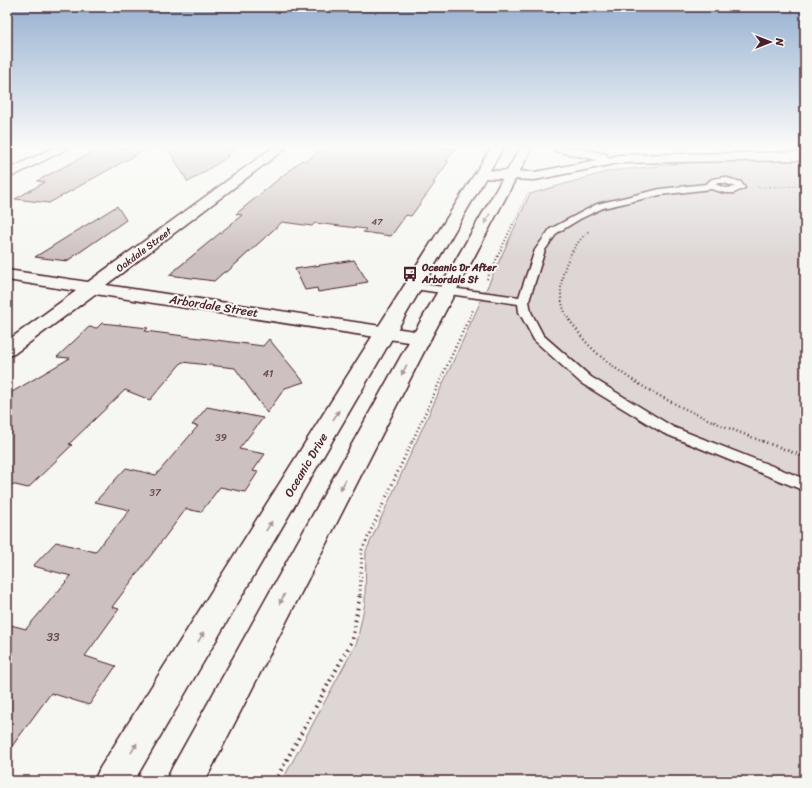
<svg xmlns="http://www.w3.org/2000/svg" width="812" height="788" font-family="Sriracha,sans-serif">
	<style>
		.green { fill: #ddd6d5; stroke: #947a80 }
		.building { fill: #ccc1c0; stroke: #4a1f2b }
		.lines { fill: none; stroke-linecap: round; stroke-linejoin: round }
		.lane-casing { stroke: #4a1f2b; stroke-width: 3 }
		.street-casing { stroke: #4a1f2b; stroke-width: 3 }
		.primary-casing { stroke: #4a1f2b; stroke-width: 3 }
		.path-far4 { stroke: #4a1f2b; stroke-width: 1.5; stroke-dasharray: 0.5 2; stroke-linecap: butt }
		.path-far3 { stroke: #4a1f2b; stroke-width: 2; stroke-dasharray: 1 2.5; stroke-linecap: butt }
		.path-far2 { stroke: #4a1f2b; stroke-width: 2.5; stroke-dasharray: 1 3; stroke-linecap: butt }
		.path-far1 { stroke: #4a1f2b; stroke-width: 3; stroke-dasharray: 1 3.5; stroke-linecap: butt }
		.path { stroke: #4a1f2b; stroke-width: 4; stroke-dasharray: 1.5 4.5; stroke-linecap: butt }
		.lane { fill: #f6f6f2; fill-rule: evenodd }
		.street { fill: #f6f6f2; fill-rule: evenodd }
		.primary { fill: #f6f6f2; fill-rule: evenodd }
		.oneway { fill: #a99598 }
		.labels { text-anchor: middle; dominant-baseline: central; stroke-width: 4; stroke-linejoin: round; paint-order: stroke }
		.far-number-label { font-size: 9px; fill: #6a4850 }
		.far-street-label { font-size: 10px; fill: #4a1f2b; stroke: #f6f6f2 }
		.far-poi-label { font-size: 10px; font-weight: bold; fill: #4a1f2b; stroke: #f6f6f2; text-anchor: start }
		.number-label { font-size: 10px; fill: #6a4850 }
		.street-label { font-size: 12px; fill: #4a1f2b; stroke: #f6f6f2 }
		.near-number-label { font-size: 12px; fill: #6a4850 }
	</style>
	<rect width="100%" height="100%" fill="#f6f6f2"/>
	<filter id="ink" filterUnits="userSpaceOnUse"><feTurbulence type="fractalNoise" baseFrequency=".025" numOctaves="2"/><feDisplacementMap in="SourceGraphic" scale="8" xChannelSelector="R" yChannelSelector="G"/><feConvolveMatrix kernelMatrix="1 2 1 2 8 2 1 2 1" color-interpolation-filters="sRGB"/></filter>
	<g filter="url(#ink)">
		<!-- green -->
		<path class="green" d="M747 160 805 161V781H282L357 642 365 603 366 551 530 194 610 171 693 162Z"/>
		<!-- building -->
		<g class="building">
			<path d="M100 148H148L49 203 15 199 45 182 37 181Z"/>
			<path d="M168 148H237L226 156H229L188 182Z"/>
			<path d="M324 148H456L446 161H449L433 183H435L411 216 406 215 391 236 363 232 366 229 315 223 312 226 282 222 227 272H224L214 281 169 275 242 215 236 214 302 160 306 161Z"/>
			<path d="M117 206 126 220 67 261 35 257Z"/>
			<path d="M354 260 368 282 356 284 357 286 318 292 317 288 305 290 295 269Z"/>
			<path d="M102 323 148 328 145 331 263 346 269 339 304 382 285 388 267 413 235 368 182 362 150 400 125 390 69 444 72 445 28 488 7 483V395L70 358 57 357 89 327 97 328Z"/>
			<path d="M207 407 263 418 239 449 265 454 253 471 258 472 245 492 220 487 201 512 186 509 112 607 119 609 85 656 116 666 89 705 51 693 7 753V624L26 629 71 576 33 566 56 542 95 552 130 510 95 502 126 468 156 475 198 426 192 425Z"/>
		</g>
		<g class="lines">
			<!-- lane casing -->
			<g class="lane-casing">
				<path id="lane" d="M724 177 741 182 745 188 734 193H725L711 189 660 195 603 208 580 219 557 233 545 250 529 301 531 312 543 335 591 377 673 427 805 479V491L663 433 581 383 534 340 519 312 518 304 414 289 408 286 414 283 519 297 535 250 550 229 597 204 660 189 706 184 712 179ZM717 183H724L736 187 725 188 715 184Z"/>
			</g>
			<!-- street casing -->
			<g class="street-casing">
				<g id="street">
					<path d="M53 148H69L7 179V170Z"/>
					<path d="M272 148H286L106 285 421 332 428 334 431 338 428 342 421 344 95 294 14 354 7 356V341L76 291 7 280V270L88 282Z"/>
					<path d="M553 148H577L606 154 608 158 619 155 805 152V160L619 163 535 180 481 178 475 174 481 170 535 172 597 160 555 151Z"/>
				</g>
			</g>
			<!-- primary casing -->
			<g class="primary-casing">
				<g id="primary">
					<path d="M491 148H503L134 781H94L100 768Z"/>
					<path d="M520 148H532L431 338 205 781H166L172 768 411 338Z"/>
				</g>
			</g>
			<!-- path-far4 -->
			<g class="path-far4">
				<path d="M758 187 805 186"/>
				<path d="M513 225 528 193"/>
			</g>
			<!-- path-far3 -->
			<g class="path-far3">
				<path d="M487 279 513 224"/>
				<path d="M468 321 473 310"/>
				<path d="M570 321C550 294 566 250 589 231"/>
			</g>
			<!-- path-far2 -->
			<g class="path-far2">
				<path d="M569 320C575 327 580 335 586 342 628 388 707 420 764 442"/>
				<path d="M412 442 468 320"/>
			</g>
			<!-- path-far1 -->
			<g class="path-far1">
				<path d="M762 441 805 457"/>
				<path d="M360 595 362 550 412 441"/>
			</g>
			<!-- path -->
			<path class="path" d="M275 781 352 641 360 594"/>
			<!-- lane -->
			<use href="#lane" class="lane"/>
			<!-- street -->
			<use href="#street" class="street"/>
			<!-- primary -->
			<use href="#primary" class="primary"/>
		</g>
		<!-- one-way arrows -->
		<defs><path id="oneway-solid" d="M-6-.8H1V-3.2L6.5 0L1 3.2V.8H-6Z"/></defs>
		<g class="oneway">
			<use href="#oneway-solid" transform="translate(487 219) rotate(119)"/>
			<use href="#oneway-solid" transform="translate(404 370) rotate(118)"/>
			<use href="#oneway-solid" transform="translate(336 415) rotate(-59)"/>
			<use href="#oneway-solid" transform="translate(343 485) rotate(118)"/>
			<use href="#oneway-solid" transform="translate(269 526) rotate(-59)"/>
			<use href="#oneway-solid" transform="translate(282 599) rotate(118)"/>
			<use href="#oneway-solid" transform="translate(201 637) rotate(-59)"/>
			<use href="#oneway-solid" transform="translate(134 748) rotate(-59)"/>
		</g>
	</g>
	<!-- sky -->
	<linearGradient id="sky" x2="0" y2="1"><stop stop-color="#96b1d1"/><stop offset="0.57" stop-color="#fbfbf9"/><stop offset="1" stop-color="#fbfbf9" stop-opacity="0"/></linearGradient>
	<rect width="812" height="258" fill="url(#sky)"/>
	<!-- icons -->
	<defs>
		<g id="bus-bare" transform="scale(1.2)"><path d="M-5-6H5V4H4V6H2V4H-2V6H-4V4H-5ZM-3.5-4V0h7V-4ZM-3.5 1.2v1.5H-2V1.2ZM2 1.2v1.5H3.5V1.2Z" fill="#4a1f2b" stroke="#f6f6f2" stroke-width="2.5" paint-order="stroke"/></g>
	</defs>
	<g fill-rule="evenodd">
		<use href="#bus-bare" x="410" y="274"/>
	</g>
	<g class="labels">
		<!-- far-number labels -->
		<g class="far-number-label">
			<text x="377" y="222">47</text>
		</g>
		<!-- far-street labels -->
		<g class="far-street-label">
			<text transform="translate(144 250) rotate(-37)">Oakdale Street</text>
		</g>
		<!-- far-poi labels -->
		<g class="far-poi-label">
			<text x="422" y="268">Oceanic Dr After<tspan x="422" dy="12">Arbordale St</tspan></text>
		</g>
		<!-- number labels -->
		<g class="number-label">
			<text x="268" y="374">41</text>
			<text x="221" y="438">39</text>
			<text x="155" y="493">37</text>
		</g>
		<!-- street labels -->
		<g class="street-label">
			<text transform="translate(214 306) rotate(9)">Arbordale Street</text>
			<text transform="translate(306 465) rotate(-59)">Oceanic Drive</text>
		</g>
		<!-- near-number labels -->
		<g class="near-number-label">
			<text x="53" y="637">33</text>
		</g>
	</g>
	<!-- margin -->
	<rect width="812" height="788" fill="none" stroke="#f6f6f2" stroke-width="24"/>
	<rect x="12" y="12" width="788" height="764" fill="none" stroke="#4a1f2b" stroke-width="1.5" filter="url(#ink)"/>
	<!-- north arrow -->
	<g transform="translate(770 42) rotate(90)" stroke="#f6f6f2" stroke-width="3" paint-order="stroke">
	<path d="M0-3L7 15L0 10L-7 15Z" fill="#4a1f2b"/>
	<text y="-6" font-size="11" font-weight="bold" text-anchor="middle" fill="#4a1f2b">N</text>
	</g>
</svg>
